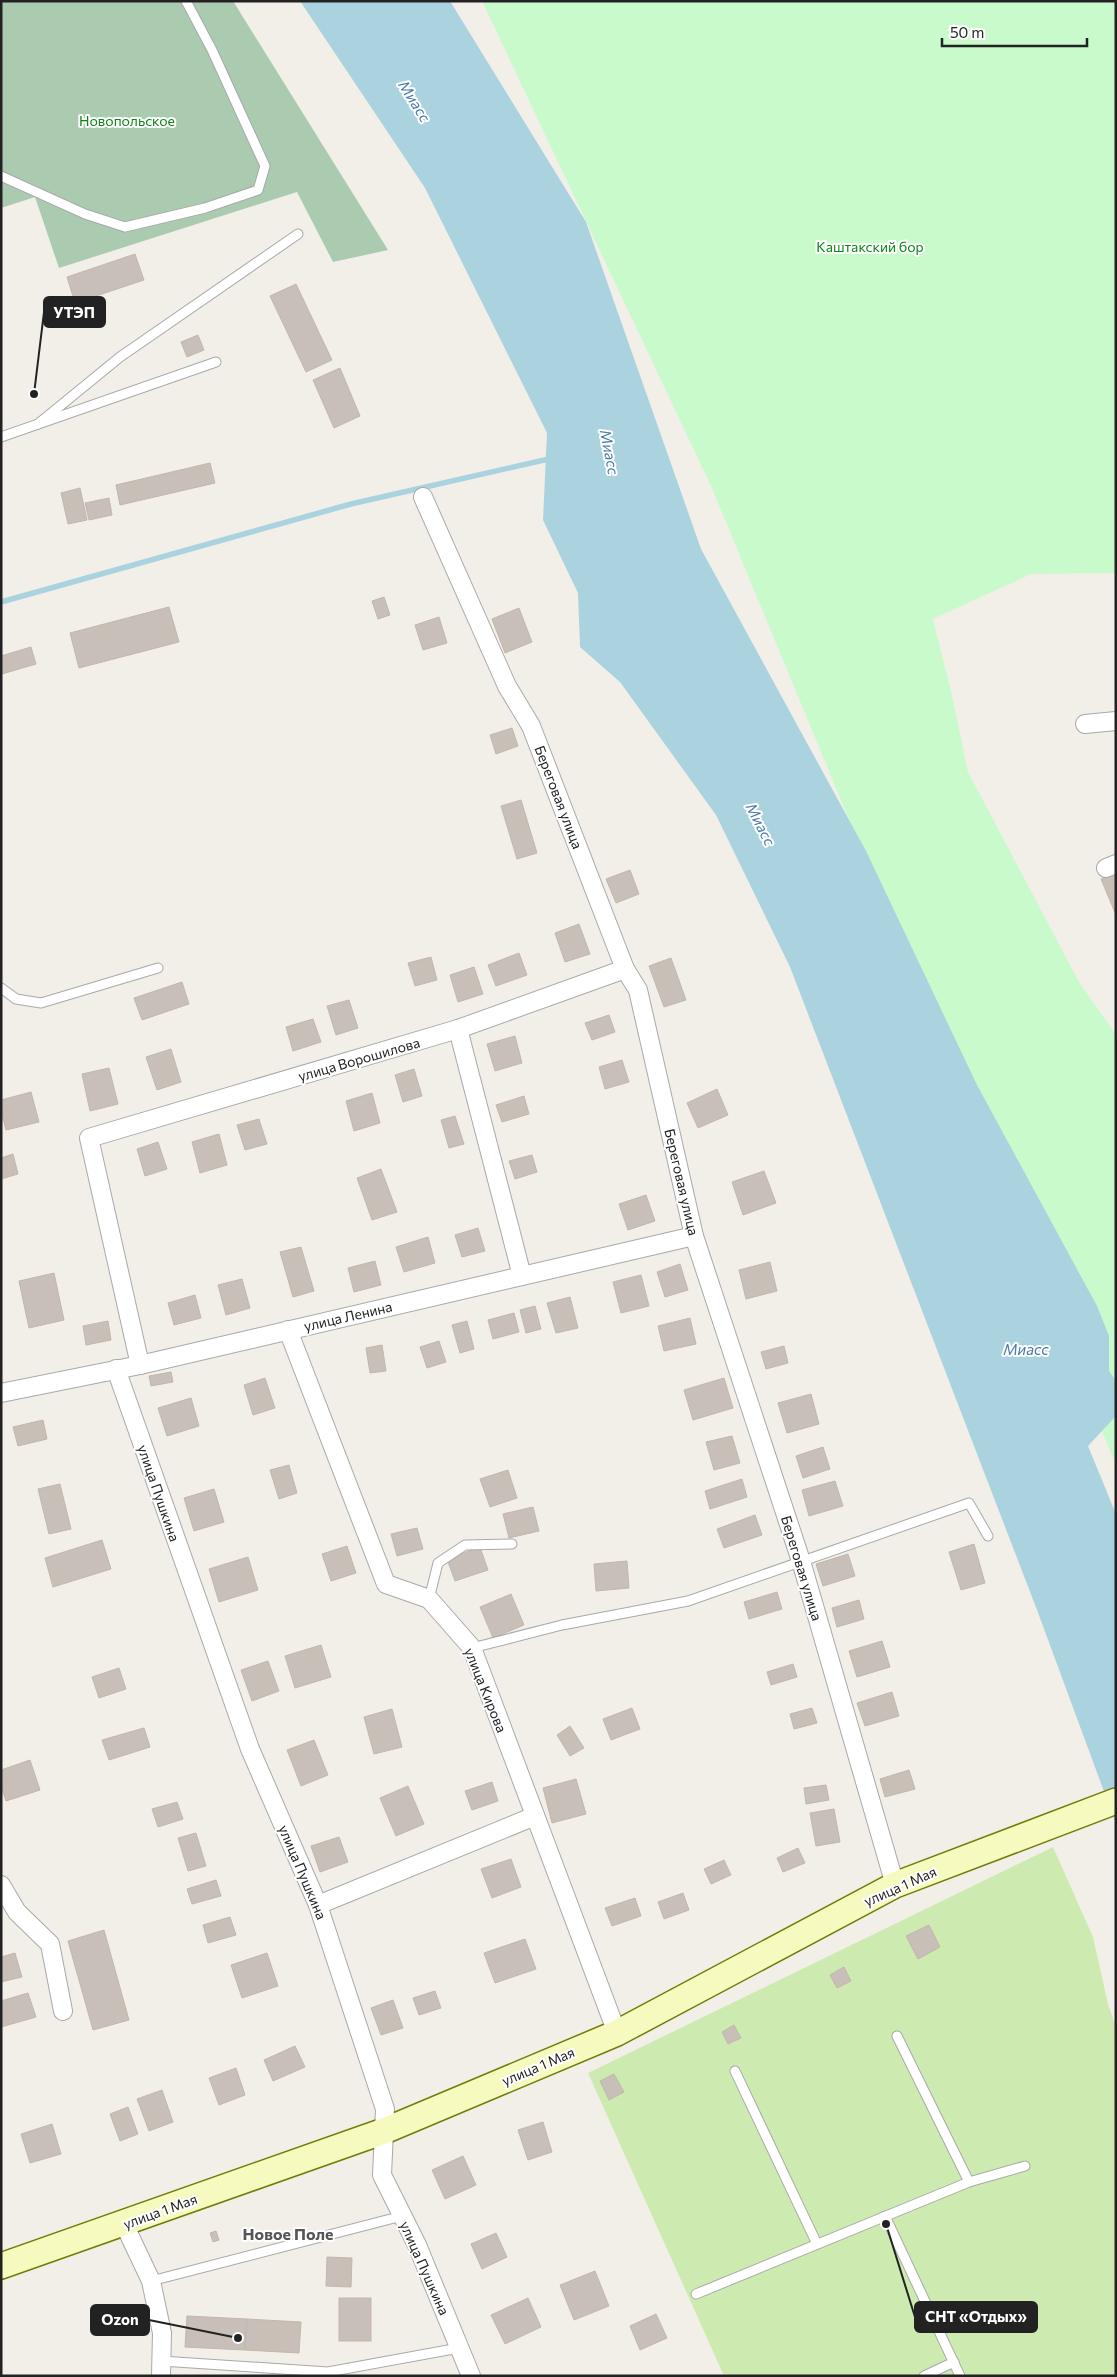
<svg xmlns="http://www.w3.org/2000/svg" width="1117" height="2377" font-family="Commissioner,sans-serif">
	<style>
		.grass { fill: #cdebb0 }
		.cemetery { fill: #aacbaf }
		.park { fill: #c8facc }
		.water { fill: #aad3df }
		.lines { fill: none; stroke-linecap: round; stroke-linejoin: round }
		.stream { stroke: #aad3df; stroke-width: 5.5 }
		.building { fill: #c7bfb8; stroke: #c4b6ab }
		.lane-casing { stroke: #a9a9a9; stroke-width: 11 }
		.street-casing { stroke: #a9a9a9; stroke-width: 20 }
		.secondary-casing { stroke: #707d05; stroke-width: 28 }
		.lane { stroke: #fff; stroke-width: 9 }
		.street { stroke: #fff; stroke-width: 18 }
		.secondary { stroke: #f7fabf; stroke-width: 25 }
		.labels { text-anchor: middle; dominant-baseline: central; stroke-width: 4; stroke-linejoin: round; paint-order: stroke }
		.park-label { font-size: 14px; fill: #0c8416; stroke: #fff }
		.street-label { font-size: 14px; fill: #222; stroke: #fff }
		.water-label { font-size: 15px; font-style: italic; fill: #4a7aab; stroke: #fff }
		.quarter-label { font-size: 16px; font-weight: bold; fill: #555; stroke: #fff }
		.leader { fill: none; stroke: #222; stroke-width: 2 }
		.callout-dot { fill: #222; stroke: #fff; stroke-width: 2 }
		.callout { fill: #222; stroke: #222; stroke-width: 2 }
		.callout-label { font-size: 15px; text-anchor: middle; font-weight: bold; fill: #fff }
	</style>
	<rect width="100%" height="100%" fill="#f2efe9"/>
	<!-- grass -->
	<path class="grass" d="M1053 1847 1093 1937 1108 2004 1116 2027V2376H724L588 2073Z"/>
	<!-- cemetery -->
	<path class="cemetery" d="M1 1H233L388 250 333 262 297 192 59 268 35 197 1 208Z"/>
	<!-- park -->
	<path class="park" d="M482 1H1116V573L1031 574 933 619 951 691 968 772 1079 982 1116 1035V1465L711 486Z"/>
	<!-- water -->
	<path class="water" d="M300 1H450L586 222 701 549 866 851 977 1085 1097 1306 1109 1336V1371L1116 1381V1416L1088 1446 1116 1514V1824L1037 1610 790 967 716 815 620 682 580 647 578 593 543 520 547 433 425 188Z"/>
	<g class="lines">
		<!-- stream -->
		<path class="stream" d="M1 602 351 504 553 458"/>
	</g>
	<!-- building -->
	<g class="building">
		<path d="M135 254 144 280 75 303 67 277Z"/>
		<path d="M296 284 332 360 306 372 270 296Z"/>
		<path d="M198 335 204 350 187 357 181 342Z"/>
		<path d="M340 368 360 416 334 428 313 380Z"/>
		<path d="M210 463 215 483 120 505 116 485Z"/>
		<path d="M80 488 87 520 68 524 61 493Z"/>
		<path d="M109 498 112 515 89 520 85 503Z"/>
		<path d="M384 597 390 615 378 619 372 601Z"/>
		<path d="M169 607 179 642 79 668 70 633Z"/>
		<path d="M519 608 532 642 505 653 492 619Z"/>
		<path d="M439 617 447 643 423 650 415 625Z"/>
		<path d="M31 647 36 664 2 674 1 656Z"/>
		<path d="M512 728 518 746 496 754 490 735Z"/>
		<path d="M521 800 537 853 517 859 501 806Z"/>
		<path d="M630 870 639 894 616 903 606 879Z"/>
		<path d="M1116 873V915L1101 879Z"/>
		<path d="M579 924 590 954 565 962 555 933Z"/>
		<path d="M519 953 527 975 496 986 488 965Z"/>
		<path d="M431 957 437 980 415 986 408 963Z"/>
		<path d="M671 958 686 1000 664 1007 649 966Z"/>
		<path d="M474 967 483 994 458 1002 450 975Z"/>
		<path d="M182 982 189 1004 142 1020 134 998Z"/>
		<path d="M349 1000 358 1028 336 1035 327 1006Z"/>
		<path d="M609 1015 615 1032 592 1040 585 1023Z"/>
		<path d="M313 1019 321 1042 293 1051 286 1027Z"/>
		<path d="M515 1036 522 1063 495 1071 487 1044Z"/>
		<path d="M171 1049 181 1082 157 1090 146 1057Z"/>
		<path d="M622 1060 629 1082 605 1089 599 1067Z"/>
		<path d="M109 1068 118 1104 90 1111 82 1074Z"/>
		<path d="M414 1069 422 1096 403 1102 395 1075Z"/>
		<path d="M717 1089 728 1115 698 1128 687 1103Z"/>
		<path d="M31 1092 39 1122 6 1130 1 1111V1100Z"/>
		<path d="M372 1093 380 1123 354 1131 346 1101Z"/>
		<path d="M524 1096 529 1114 502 1122 496 1105Z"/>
		<path d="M455 1116 464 1144 449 1148 441 1120Z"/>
		<path d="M259 1119 267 1144 245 1150 237 1125Z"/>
		<path d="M219 1134 227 1165 200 1173 192 1142Z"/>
		<path d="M158 1142 167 1169 145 1176 137 1149Z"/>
		<path d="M13 1154 18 1174 1 1179V1158Z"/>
		<path d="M532 1155 537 1172 515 1179 509 1161Z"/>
		<path d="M381 1169 397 1212 372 1220 357 1178Z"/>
		<path d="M764 1171 776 1203 743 1215 732 1182Z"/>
		<path d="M646 1195 655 1221 628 1230 619 1204Z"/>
		<path d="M478 1228 485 1251 462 1257 455 1235Z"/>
		<path d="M428 1237 435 1263 404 1272 396 1247Z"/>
		<path d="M301 1247 314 1291 293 1297 280 1252Z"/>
		<path d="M375 1261 381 1285 354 1292 348 1268Z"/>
		<path d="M770 1262 777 1291 746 1299 739 1270Z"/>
		<path d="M680 1264 688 1290 665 1297 657 1272Z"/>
		<path d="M54 1273 64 1320 29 1328 19 1281Z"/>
		<path d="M641 1275 649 1306 621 1313 613 1282Z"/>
		<path d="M242 1279 250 1308 226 1315 218 1285Z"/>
		<path d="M195 1295 201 1318 174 1325 168 1303Z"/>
		<path d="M570 1297 578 1328 556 1333 547 1303Z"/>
		<path d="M535 1306 541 1329 526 1333 520 1310Z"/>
		<path d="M514 1313 519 1332 493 1339 488 1320Z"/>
		<path d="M690 1318 696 1344 664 1351 658 1326Z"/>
		<path d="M108 1321 111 1340 86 1345 83 1326Z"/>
		<path d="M467 1321 474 1349 460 1353 452 1325Z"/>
		<path d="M439 1341 446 1362 427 1368 420 1347Z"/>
		<path d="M382 1345 386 1371 370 1373 366 1348Z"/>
		<path d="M784 1346 788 1363 766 1369 761 1352Z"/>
		<path d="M171 1372 173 1382 151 1386 149 1376Z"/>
		<path d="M265 1378 275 1408 253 1415 244 1385Z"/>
		<path d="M724 1378 733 1408 693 1420 684 1390Z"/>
		<path d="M811 1394 819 1424 787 1433 778 1403Z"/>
		<path d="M191 1398 199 1426 167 1436 158 1408Z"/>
		<path d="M43 1420 47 1439 18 1446 13 1427Z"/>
		<path d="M732 1436 740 1463 714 1470 706 1442Z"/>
		<path d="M823 1447 830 1469 803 1478 796 1456Z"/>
		<path d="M289 1465 297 1493 279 1499 270 1470Z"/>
		<path d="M508 1470 517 1498 490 1507 480 1479Z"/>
		<path d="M742 1479 747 1497 710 1509 705 1491Z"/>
		<path d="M835 1481 843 1506 809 1516 802 1490Z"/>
		<path d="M60 1484 71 1529 49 1534 38 1489Z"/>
		<path d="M214 1489 224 1522 194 1531 184 1498Z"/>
		<path d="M533 1507 539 1531 509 1538 503 1514Z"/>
		<path d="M755 1515 762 1535 724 1548 717 1529Z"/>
		<path d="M417 1528 423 1549 397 1556 391 1534Z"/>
		<path d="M102 1540 111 1569 53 1587 45 1558Z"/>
		<path d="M974 1544 985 1583 961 1590 949 1552Z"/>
		<path d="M347 1546 356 1573 331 1581 322 1554Z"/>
		<path d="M480 1547 488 1570 455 1581 447 1559Z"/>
		<path d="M848 1554 855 1576 823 1586 816 1564Z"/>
		<path d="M248 1557 258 1590 219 1602 209 1569Z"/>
		<path d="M627 1561 629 1588 596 1591 594 1564Z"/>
		<path d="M777 1592 782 1609 749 1619 744 1602Z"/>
		<path d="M511 1594 524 1625 493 1638 480 1607Z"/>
		<path d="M859 1600 864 1619 837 1627 832 1608Z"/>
		<path d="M882 1641 890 1667 857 1677 849 1651Z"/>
		<path d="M321 1645 331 1677 295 1688 285 1656Z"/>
		<path d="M268 1661 279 1691 252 1701 241 1670Z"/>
		<path d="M793 1664 797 1677 771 1685 767 1672Z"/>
		<path d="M119 1668 126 1689 99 1698 92 1677Z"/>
		<path d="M892 1692 899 1716 865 1726 857 1703Z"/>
		<path d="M632 1708 640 1729 611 1740 603 1719Z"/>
		<path d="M812 1708 817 1723 794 1729 790 1714Z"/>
		<path d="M392 1709 402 1747 374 1754 364 1717Z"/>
		<path d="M570 1726 584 1748 570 1756 557 1735Z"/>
		<path d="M144 1728 150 1747 109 1760 102 1740Z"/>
		<path d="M314 1740 328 1775 301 1786 287 1750Z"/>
		<path d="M30 1760 40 1790 6 1801 1 1786V1770Z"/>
		<path d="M909 1770 915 1789 885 1797 880 1779Z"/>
		<path d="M576 1779 586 1814 552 1823 543 1788Z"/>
		<path d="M492 1782 498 1801 472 1810 465 1791Z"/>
		<path d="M826 1785 829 1800 806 1804 804 1788Z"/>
		<path d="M408 1786 424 1824 396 1836 380 1798Z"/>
		<path d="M177 1802 183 1819 158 1827 152 1809Z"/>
		<path d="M834 1809 840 1842 816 1846 810 1813Z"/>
		<path d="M196 1833 206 1866 188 1871 178 1838Z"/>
		<path d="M339 1837 348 1862 320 1872 311 1846Z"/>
		<path d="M798 1848 805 1863 783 1872 777 1858Z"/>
		<path d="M511 1859 521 1887 492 1898 481 1869Z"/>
		<path d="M724 1860 731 1875 711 1884 704 1869Z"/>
		<path d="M216 1880 221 1896 192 1904 187 1889Z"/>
		<path d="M683 1893 689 1910 664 1919 658 1902Z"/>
		<path d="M635 1898 641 1916 612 1926 605 1908Z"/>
		<path d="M230 1917 236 1935 208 1943 203 1925Z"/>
		<path d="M929 1925 940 1947 918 1959 906 1936Z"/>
		<path d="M104 1930 129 2020 93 2030 68 1941Z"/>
		<path d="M525 1939 536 1969 495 1983 484 1953Z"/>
		<path d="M15 1953 22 1977 1 1982V1957Z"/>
		<path d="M267 1953 278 1986 242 1998 231 1965Z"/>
		<path d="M844 1967 851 1981 837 1988 830 1975Z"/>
		<path d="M435 1991 441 2008 419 2015 413 1998Z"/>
		<path d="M28 1993 36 2017 1 2027V2001Z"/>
		<path d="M393 2000 403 2028 381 2035 371 2008Z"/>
		<path d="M734 2025 741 2038 728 2044 722 2032Z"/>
		<path d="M295 2046 305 2067 273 2081 264 2060Z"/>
		<path d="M236 2068 245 2095 219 2105 209 2078Z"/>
		<path d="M614 2074 624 2092 609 2100 600 2081Z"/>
		<path d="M162 2090 173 2122 149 2131 137 2099Z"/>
		<path d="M128 2107 138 2134 120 2141 110 2114Z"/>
		<path d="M543 2122 552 2152 528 2160 518 2130Z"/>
		<path d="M52 2124 61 2154 30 2163 21 2134Z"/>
		<path d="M463 2156 476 2185 445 2199 432 2170Z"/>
		<path d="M216 2231 219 2240 213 2242 210 2233Z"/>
		<path d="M496 2233 507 2257 482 2269 471 2244Z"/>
		<path d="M327 2257 352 2258 351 2287 326 2286Z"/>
		<path d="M595 2271 609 2306 574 2320 560 2285Z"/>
		<rect x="339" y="2298" width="32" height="43"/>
		<path d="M528 2298 541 2327 505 2344 491 2315Z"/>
		<path d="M656 2314 667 2338 640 2350 630 2326Z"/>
		<path d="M187 2316 247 2319 245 2350 185 2347Z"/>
		<path d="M247 2319 301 2322 299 2353 245 2350Z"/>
	</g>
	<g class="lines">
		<!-- lane casing -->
		<g class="lane-casing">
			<g id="lane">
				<path d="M1 176 85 214 125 227 205 208 258 190 265 166 212 50 186 1"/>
				<path d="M38 424 120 357 298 234"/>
				<path d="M1 437 216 362"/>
				<path d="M1 988 16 999 41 1003 158 968"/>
				<path d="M429 1599 438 1563 465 1545 512 1544"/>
				<path d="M472 1648 562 1625 688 1601 969 1503 988 1536"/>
				<path d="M897 2036 969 2182"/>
				<path d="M735 2071 817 2244"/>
				<path d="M885 2216 960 2376"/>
				<path d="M151 2281 402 2216"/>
				<path d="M696 2294 969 2182 1025 2166"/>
				<path d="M161 2361 328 2372 459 2348"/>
				<path d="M924 2376 954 2362"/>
			</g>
		</g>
		<!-- street casing -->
		<g class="street-casing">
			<g id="street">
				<path d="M423 497 507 686 531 726 625 969 638 990 694 1236 801 1561 895 1885"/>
				<path d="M1085 724 1116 721"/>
				<path d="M1106 868 1116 864"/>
				<path d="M458 1029 522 1276"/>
				<path d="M288 1330 386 1584 429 1599 472 1648 617 2033"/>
				<path d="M140 1365 89 1138 458 1029 625 969"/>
				<path d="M116 1369 250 1749 318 1905 385 2109 382 2175 417 2245 471 2376"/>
				<path d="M1 1393 140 1365 694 1236"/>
				<path d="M1 1885 17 1912 50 1944 63 2011"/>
				<path d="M318 1905 535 1816"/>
				<path d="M124 2224 151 2281 162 2333 161 2376"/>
			</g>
		</g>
		<!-- secondary casing -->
		<g class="secondary-casing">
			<path id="secondary" d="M1 2266 384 2131 617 2033 895 1885 1116 1801"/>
		</g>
		<!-- lane -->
		<use href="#lane" class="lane"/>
		<!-- street -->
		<use href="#street" class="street"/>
		<!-- secondary -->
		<use href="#secondary" class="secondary"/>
	</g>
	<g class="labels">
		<!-- park labels -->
		<g class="park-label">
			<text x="127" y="120">Новопольское</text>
			<text x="870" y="246">Каштакский бор</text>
		</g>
		<!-- street labels -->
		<g class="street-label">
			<text transform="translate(559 797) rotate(69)">Береговая улица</text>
			<text transform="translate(359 1059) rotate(-16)">улица Ворошилова</text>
			<text transform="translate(682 1182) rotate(77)">Береговая улица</text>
			<text transform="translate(348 1316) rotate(-13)">улица Ленина</text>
			<text transform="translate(159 1493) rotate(71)">улица Пушкина</text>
			<text transform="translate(802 1568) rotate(73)">Береговая улица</text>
			<text transform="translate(486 1690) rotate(68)">улица Кирова</text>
			<text transform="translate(303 1872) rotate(67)">улица Пушкина</text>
			<text transform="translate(900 1886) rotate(-24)">улица 1 Мая</text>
			<text transform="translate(538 2066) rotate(-23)">улица 1 Мая</text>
			<text transform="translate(160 2211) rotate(-20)">улица 1 Мая</text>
			<text transform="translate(425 2268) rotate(66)">улица Пушкина</text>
		</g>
		<!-- water labels -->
		<g class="water-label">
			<text transform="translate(415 101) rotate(58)">Миасс</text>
			<text transform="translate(610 452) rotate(79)">Миасс</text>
			<text transform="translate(761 824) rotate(63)">Миасс</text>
			<text x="1026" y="1349">Миасс</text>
		</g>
		<!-- quarter labels -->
		<g class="quarter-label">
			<text x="288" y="2233">Новое Поле</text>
		</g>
	</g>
	<!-- callouts -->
	<path class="leader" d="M34 394L44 312M886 2224L915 2317M238 2338L149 2320"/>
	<g class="callout-dot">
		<circle cx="34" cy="394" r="5"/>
		<circle cx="886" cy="2224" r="5"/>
		<circle cx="238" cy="2338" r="5"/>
	</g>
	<g class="callout">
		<rect x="44" y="297" width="61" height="30" rx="5"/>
		<rect x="915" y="2302" width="122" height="30" rx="5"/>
		<rect x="91" y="2305" width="58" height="30" rx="5"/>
	</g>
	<g class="callout-label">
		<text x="74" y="318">УТЭП</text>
		<text x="976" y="2322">СНТ «Отдых»</text>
		<text x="120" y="2325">Ozon</text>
	</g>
	<!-- border -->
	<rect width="1117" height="2377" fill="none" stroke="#222222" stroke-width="5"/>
	<!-- scale -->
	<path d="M942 38v8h145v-8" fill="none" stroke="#222222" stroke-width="2.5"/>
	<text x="950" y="38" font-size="15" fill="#222222" stroke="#ffffff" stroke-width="4" paint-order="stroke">50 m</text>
</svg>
